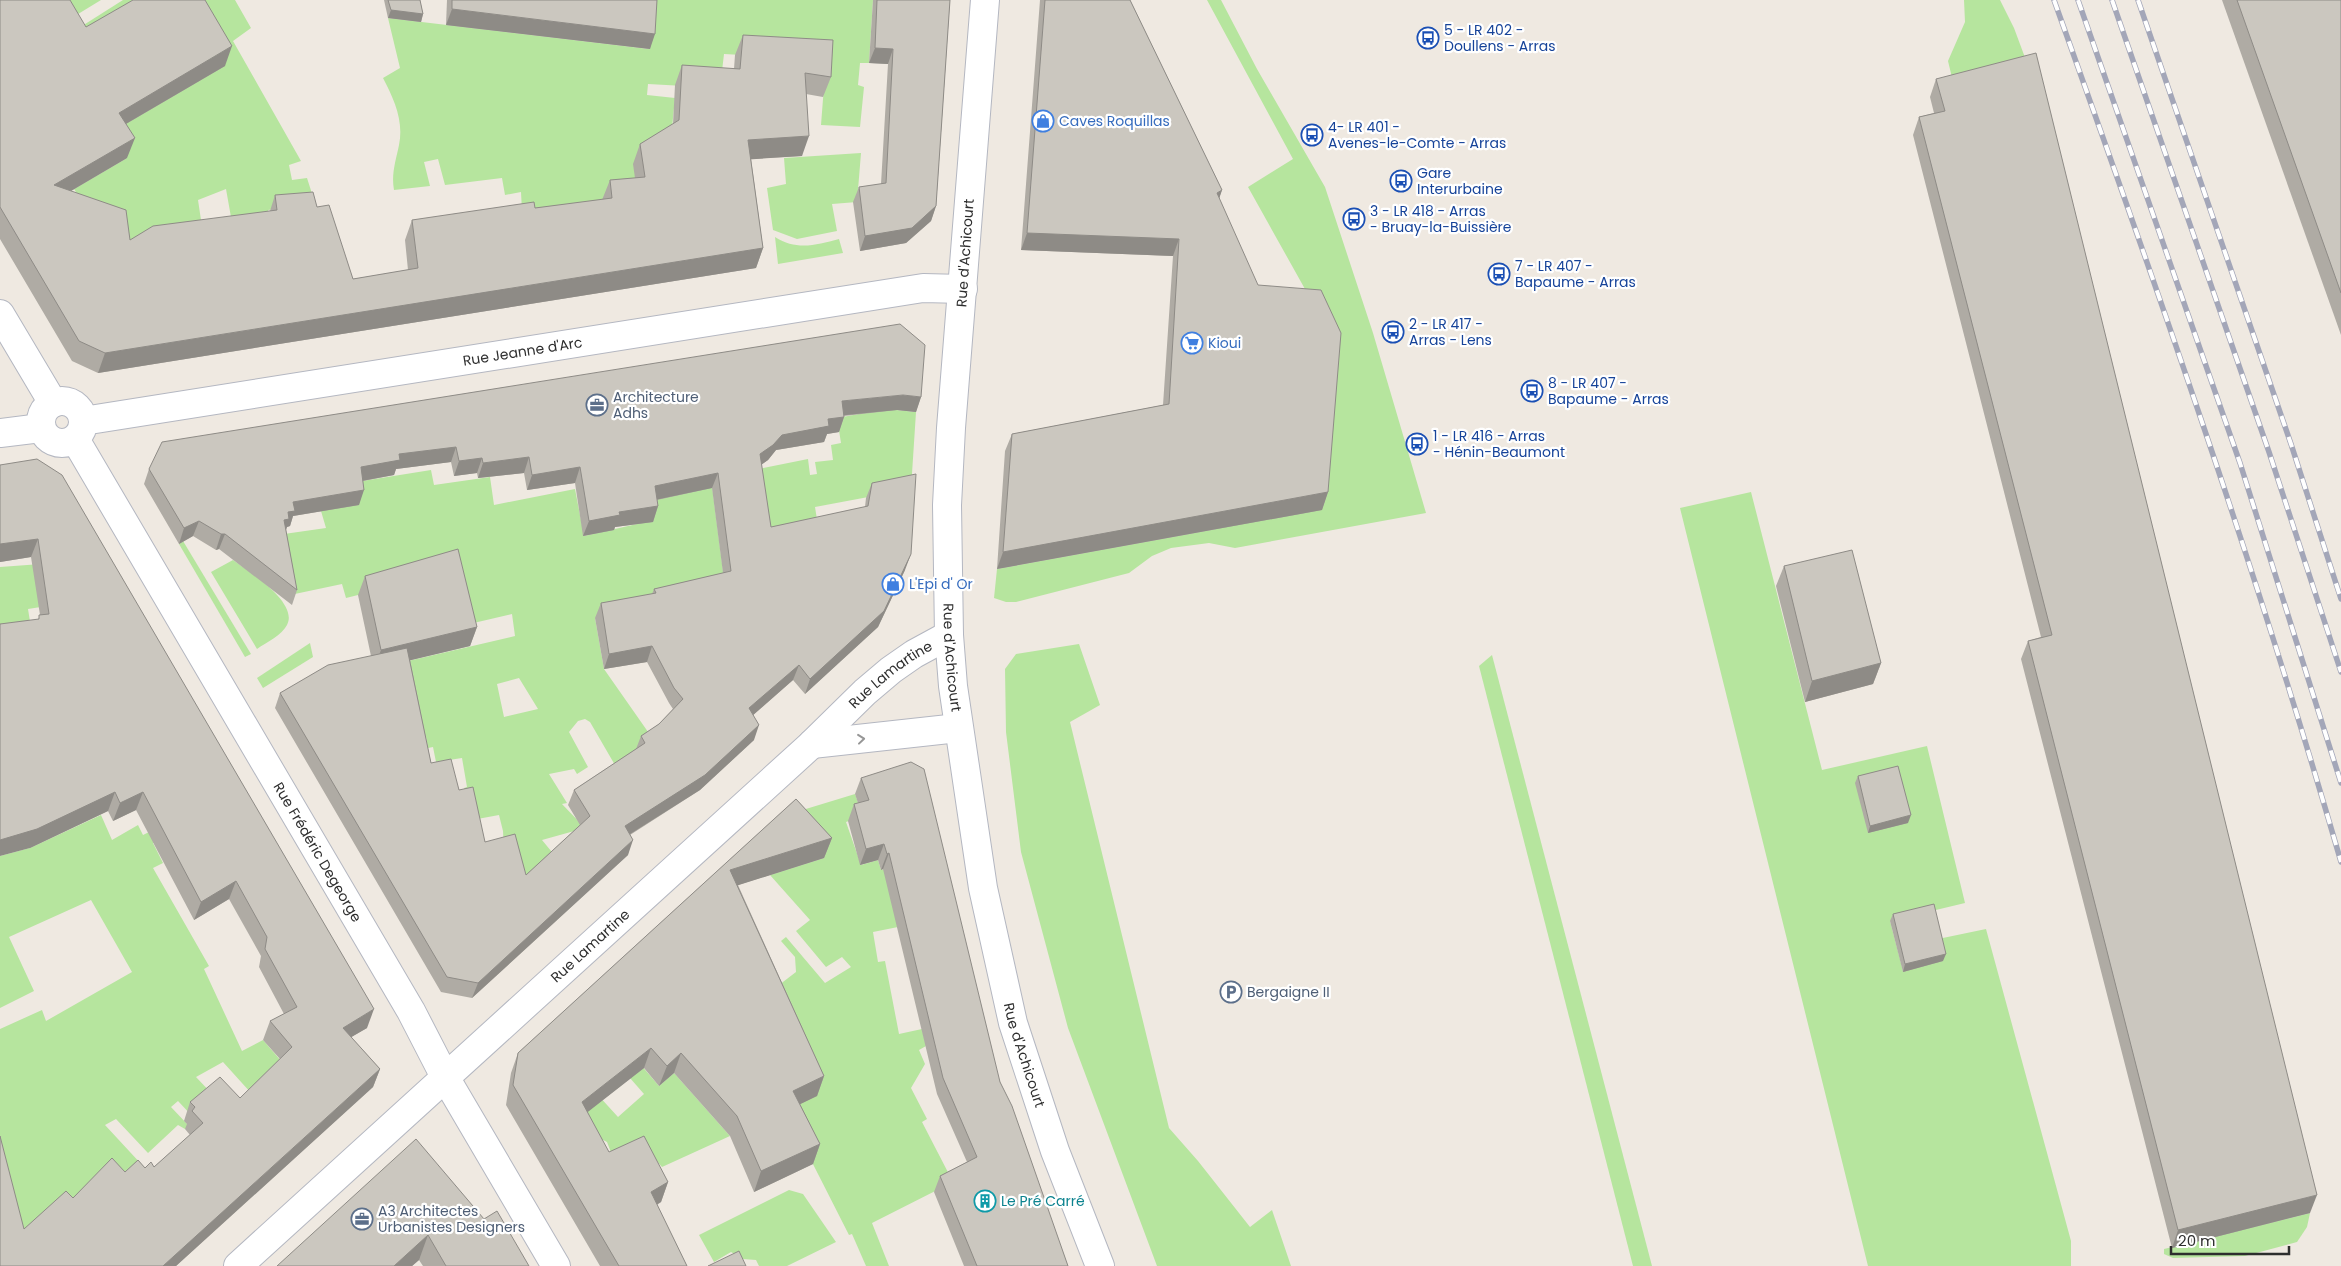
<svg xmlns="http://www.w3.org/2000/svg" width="2341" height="1266" font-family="Poppins,sans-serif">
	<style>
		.green { fill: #b6e59e; fill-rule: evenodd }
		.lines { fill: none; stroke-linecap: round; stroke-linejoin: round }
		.minor-casing { stroke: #b4b7c1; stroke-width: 30 }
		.minor { stroke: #fff; stroke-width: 28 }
		.rail-casing { stroke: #a3a6b8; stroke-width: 5.5 }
		.rail { stroke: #fff; stroke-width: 4; stroke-dasharray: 11; stroke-linecap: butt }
		.wall { fill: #afaba4 }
		.shaded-wall { fill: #8e8b86 }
		.building { fill: #cbc7bf; stroke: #8e8b86 }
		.oneway { stroke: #969696 }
		.labels { text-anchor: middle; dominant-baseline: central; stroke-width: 4.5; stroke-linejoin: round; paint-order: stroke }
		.transit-label { font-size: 14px; fill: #164399; stroke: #fff; text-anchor: start }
		.shop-label { font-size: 14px; fill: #366cbe; stroke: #fff; text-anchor: start }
		.street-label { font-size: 14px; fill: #2e2e2e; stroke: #fff }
		.service-label { font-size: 14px; fill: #4e5e75; stroke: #fff; text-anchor: start }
		.culture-label { font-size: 14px; fill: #0d838f; stroke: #fff; text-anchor: start }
	</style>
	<rect width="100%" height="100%" fill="#efe9e1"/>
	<!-- green -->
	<g class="green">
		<path d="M51 0H101L65 22Z"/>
		<path d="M123 0H142L147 7 71 33Z"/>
		<path d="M186 0H235L251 28 233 41 301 161 289 165 292 180 307 178 322 225 296 206 268 210 270 230 234 234 226 189 198 200 201 220 137 256 95 222 74 189 127 158 112 132Z"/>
		<path d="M652 0H873L869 63H860L858 85 864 87 860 127 821 125 826 60 724 54 720 88 648 84 647 95 675 98 671 138 640 213 522 211 521 192 505 195 502 178 445 185 438 159 424 162 430 186 394 190C391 174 396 160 399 145 404 121 394 99 383 78L400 68 388 18 649 49Z"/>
		<path d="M1207 0H1221L1257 69 1325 187 1373 333 1426 513 1235 548 1209 543 1171 548 1152 556 1129 573 1016 602H1006L994 598 997 569 1216 529 1315 307 1248 187 1293 159Z"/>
		<path d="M1964 0H2000L2014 28 2030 71 1955 90 1948 61 1965 22Z"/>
		<path d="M861 153 857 202 832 204 837 231 797 239 773 230 767 188 786 184 784 158Z"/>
		<path d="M775 237C797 251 816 245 839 239L843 253 778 264Z"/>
		<path d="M886 409 916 412 911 489 815 507 824 563 771 576 754 470 808 459 810 475 817 474 815 462 833 460 831 445 841 443 837 418Z"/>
		<path d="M709 463 725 587 595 618 604 669 653 739 619 772 590 722 585 719 578 721 569 732 588 767 577 774 574 769 549 774 567 803 562 804 585 828 542 840 556 857 529 882 504 851 503 831 499 815 472 820 464 788 467 787 462 758 436 762 433 747 428 748 426 737 421 738 348 675 515 636 512 614 465 625 358 595 346 598 342 584 290 595 284 534 326 528 321 511 356 482 431 470 434 485 490 477 494 505 575 489 584 536 637 524 650 501ZM519 678 538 709 504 717 497 684Z"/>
		<path d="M1751 492 1822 770 1927 746 1965 903 1890 921 1903 971 1938 939 1986 929 2071 1241V1266H1868L1680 508Z"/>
		<path d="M183 541 251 654 245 657 179 544Z"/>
		<path d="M233 560C248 571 299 602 287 625 282 635 267 642 257 649L211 572Z"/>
		<path d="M41 564 47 606 28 609 32 634 0 694V567Z"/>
		<path d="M310 643 313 657 263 688 257 678Z"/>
		<path d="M1079 644 1100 705 1070 722 1169 1128 1198 1161 1250 1227 1272 1210 1291 1266H1157L1068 1028 1021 852 1006 732 1005 669 1016 654Z"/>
		<path d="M1492 655 1652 1266H1633L1479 666Z"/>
		<path d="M855 794 863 816 846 822 861 865 878 860 881 870 888 868 898 927 873 932 878 962 885 961 899 1034 922 1029 926 1046 919 1050 925 1064 911 1088 927 1119 922 1122 953 1182 872 1223 889 1266H866L852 1234 849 1235 786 1111 779 985 796 972 795 957 781 941 786 937 825 983 851 967 842 957 826 967 796 931 810 920 770 875 824 858 796 812Z"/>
		<path d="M101 815 112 840 138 825 143 835 169 822 174 832 153 843 163 863 153 868 209 966 204 969 242 1051 263 1040 301 1084 269 1113 223 1062 196 1077 214 1096 208 1133 178 1101 171 1107 189 1126 185 1129 178 1125 148 1153 116 1119 105 1125 155 1179 24 1231 0 1180V1029L42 1010 46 1021 132 972 91 900 9 937 34 991 0 1008V856L30 848Z"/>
		<path d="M622 1043 659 1086 674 1073 730 1136 662 1167 648 1151 614 1160 607 1142 588 1132 560 1108 587 1083 618 1117 644 1094 609 1054Z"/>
		<path d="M789 1190 803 1194 836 1242 787 1266H759L756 1260 743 1259 731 1252 714 1262 699 1235Z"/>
		<path d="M2310 1213 2307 1227 2297 1242 2245 1256 2173 1258 2164 1254V1249Z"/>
	</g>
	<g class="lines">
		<!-- minor casing -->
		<g class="minor-casing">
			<g id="minor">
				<path id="s1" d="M985 0 951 428 947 505 949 635 953 686 983 888 1013 1023 1055 1151 1100 1266"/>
				<path d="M0 314 53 403"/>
				<circle cx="62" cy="422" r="21"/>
				<path id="s2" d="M83 421 923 288 963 289"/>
				<path d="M0 433 41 428"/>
				<path id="s3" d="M75 439 411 1011 445 1077 556 1266"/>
				<path d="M812 744 958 728"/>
				<path id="s4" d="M238 1266 812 744 865 692 891 670 914 654 949 635"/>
			</g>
		</g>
		<!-- minor -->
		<use href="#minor" class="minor"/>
		<!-- rail casing -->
		<g class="rail-casing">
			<g id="rail">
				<path d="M2054 0C2156 285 2257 571 2341 862"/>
				<path d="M2078 0 2240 463 2341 783"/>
				<path d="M2112 0 2269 452 2341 672"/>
				<path d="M2138 0 2291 444 2341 599"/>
			</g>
		</g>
		<!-- rail -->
		<use href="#rail" class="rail"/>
	</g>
	<!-- wall -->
	<g class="wall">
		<path d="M0 0 86 27 225 66 126 124 127 158 71 191 130 240 270 211 275 195 317 207 353 279 408 270 405 240 412 220 535 208 602 200 610 180 635 178 633 164 640 144 673 124 675 85 682 65 734 69 735 55 743 35 831 77 823 97 806 94 802 156 751 159 763 248 756 268 98 373 72 361 0 239Z"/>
		<path d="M384 0H420L423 14 421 22 388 18Z"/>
		<path d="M447 0H657L650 49 446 25Z"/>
		<path d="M873 0H950L936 206 931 221 906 243 860 251 853 202 859 187 881 184 888 64 869 63Z"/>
		<path d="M1040 0H1130L1222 190 1219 198 1328 492 1322 510 997 569 1005 451 1012 434 1163 405 1173 256 1021 250Z"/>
		<path d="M2222 0H2341V335Z"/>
		<path d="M1936 79 2310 1213 2172 1248 2021 659 2028 641 2041 637 1913 135 1919 117 1934 113 1930 97Z"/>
		<path d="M921 397 916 412 897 410 844 416V417L839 432 827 434 824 442 776 450 768 460 761 465 771 527 865 507 866 498 872 483 905 570 878 627 805 694 793 680 753 715 754 740 700 790 630 835 628 855 472 998 441 992 275 708 280 693 371 656 358 595 365 576 477 627 470 646 410 660 431 763 459 790 485 842 526 875 580 825 568 805 574 790 636 749 641 736 659 724 673 709 669 703 647 662 604 669 595 618 601 603 652 594 654 589 723 573 712 488 657 500 658 506 653 522 615 527 614 530 583 536 575 483 527 490 524 473 478 478 477 473 454 476 451 462 396 469 394 475 363 481 359 505 293 516 290 526 287 527 286 530 297 590 292 605 219 549 216 550 193 536 179 544 144 484 149 469Z"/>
		<path d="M0 465 367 1028 351 1037 380 1069 373 1087 176 1266H0L24 1229 73 1198 125 1172 145 1168 154 1167 190 1135 185 1129 187 1124 184 1121 190 1102 240 1098 280 1059 263 1040 270 1021 284 1014 259 967 261 956 229 899 194 920 136 810 113 821 108 811 30 848 38 620 40 615 31 557 0 562Z"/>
		<path d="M1784 566 1881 663 1873 684 1805 702 1776 586Z"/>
		<path d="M1858 776 1908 823 1868 833 1855 783Z"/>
		<path d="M861 778 1000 1082 1068 1266H964L934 1192 940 1176 967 1162 937 1094 883 869 881 870 878 860 860 865 848 821 854 804 858 803 855 794Z"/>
		<path d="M796 799 832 838 824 858 738 885 824 1076 817 1096 800 1104 820 1144 813 1164 754 1192 730 1136 674 1073 659 1086 644 1068 587 1112 609 1152 668 1182 661 1202 657 1205 687 1266H600L506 1105 511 1073 518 1053Z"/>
		<path d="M1893 914 1943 961 1903 972 1890 921Z"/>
		<path d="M484 1219 529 1266H423L419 1260 412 1266H277Z"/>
	</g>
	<!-- shaded-wall -->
	<g class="shaded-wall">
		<path d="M452 9 655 34 650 49 446 25Z"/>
		<path d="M391 10 423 14 421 22 388 18Z"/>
		<path d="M232 46 225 66 112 132 119 113Z"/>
		<path d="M875 48 893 49 888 64 869 63Z"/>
		<path d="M809 136 802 156 741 160 748 140Z"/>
		<path d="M135 138 127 158 47 205 54 185Z"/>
		<path d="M1222 190 1216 208 1217 193Z"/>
		<path d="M936 206 931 221 906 243 860 251 865 236Z"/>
		<path d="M1027 233 1179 239 1173 256 1021 250Z"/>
		<path d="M763 248 756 268 98 373 105 353Z"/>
		<path d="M903 395 921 397 916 412 897 410 836 416 842 401Z"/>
		<path d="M844 417 839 432 827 434 824 442 776 450 768 460 754 470 760 454 782 435 828 419Z"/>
		<path d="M456 447 451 462 396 469 394 475 356 482 361 467 399 454Z"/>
		<path d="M529 457 524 473 478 478 483 463Z"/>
		<path d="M482 458 477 473 454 476 459 461Z"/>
		<path d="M580 467 575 483 527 490 532 475Z"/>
		<path d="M718 473 712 488 650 501 655 486Z"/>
		<path d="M364 490 359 505 293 516 290 526 287 527 284 534V520L293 502Z"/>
		<path d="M1328 492 1322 510 997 569 1003 552Z"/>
		<path d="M658 506 653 522 615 527 614 530 583 536 589 521 619 512Z"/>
		<path d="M199 521 193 536 179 544 184 528Z"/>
		<path d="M221 534H225L219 549 216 550Z"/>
		<path d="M38 539 31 557 0 562V544Z"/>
		<path d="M911 554 905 570 878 627 805 694 810 679Z"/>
		<path d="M477 627 470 646 374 669 381 650Z"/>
		<path d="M652 646 647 662 604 669 609 654Z"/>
		<path d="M1881 663 1873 684 1805 702 1812 681Z"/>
		<path d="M799 665 793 680 744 723 749 708Z"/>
		<path d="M759 725 754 740 700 790 619 841 625 826Z"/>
		<path d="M115 792 108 811 30 848 0 856V840Z"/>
		<path d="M143 792 136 810 113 821 120 803Z"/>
		<path d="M1911 815 1908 823 1868 833 1870 826Z"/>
		<path d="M832 838 824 858 723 890 730 870Z"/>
		<path d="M633 840 628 855 472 998 478 983Z"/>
		<path d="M884 844 878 860 860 865 866 849Z"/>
		<path d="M889 853 883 869 881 870 887 854Z"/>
		<path d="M236 881 229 899 194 920 201 902Z"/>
		<path d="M1946 954 1943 961 1903 972 1905 964Z"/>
		<path d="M374 1009 367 1028 336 1046 343 1028Z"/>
		<path d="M651 1048 644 1068 575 1122 582 1102Z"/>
		<path d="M681 1053 674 1073 659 1086 667 1066Z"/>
		<path d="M380 1069 373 1087 176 1266H163Z"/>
		<path d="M824 1076 817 1096 786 1111 793 1091Z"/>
		<path d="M820 1144 813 1164 754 1192 761 1171Z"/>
		<path d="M668 1182 661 1202 643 1212 651 1192Z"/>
		<path d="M2317 1195 2310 1213 2172 1248 2178 1230Z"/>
		<path d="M428 1235 419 1260 412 1266H394Z"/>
	</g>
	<!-- building -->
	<g class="building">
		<path d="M0 0H70L86 27 133 0H205L232 46 119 113 135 138 54 185 126 210 130 240 153 226 277 210 275 195 313 192 317 207 329 205 353 279 418 268 412 220 534 202 535 208 612 198 610 180 645 177 640 144 679 120 682 65 740 69 743 35 833 40 831 77 805 73 809 136 748 140 763 248 105 353 79 341 0 207Z"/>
		<path d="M388 0H420L423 14 391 10Z"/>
		<path d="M452 0H657L655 34 452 9Z"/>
		<path d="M877 0H950L936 206 912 228 865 236 859 187 886 183 893 49 875 48Z"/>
		<path d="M1045 0H1130L1222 190 1217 193 1258 285 1321 290 1341 333 1328 492 1003 552 1012 434 1169 404 1179 239 1027 233Z"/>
		<path d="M2237 0H2341V293Z"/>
		<path d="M2036 53 2317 1195 2178 1230 2028 641 2052 635 1919 117 1945 111 1936 79Z"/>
		<path d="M900 324 925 345 921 397 903 395 842 401 844 417 828 419 829 426 782 435 773 445 760 454 771 527 868 506 872 483 916 474 911 554 884 611 810 679 799 665 749 708 759 725 705 775 625 826 633 840 478 983 447 977 280 693 328 665 407 648 431 763 451 759 459 790 473 787 485 842 515 834 526 875 590 816 574 790 645 743 641 736 659 724 683 699 674 688 652 646 609 654 601 603 656 593 654 589 731 571 718 473 655 486 658 506 619 512 620 515 589 521 580 467 532 475 529 457 483 463 482 458 459 461 456 447 399 454 400 460 361 467 364 490 293 502 295 511 288 512 289 519 284 520 297 590 225 534H221L199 521 184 528 149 469 162 442Z"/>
		<path d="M37 459 62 475 374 1009 343 1028 380 1069 163 1266H0V1136L24 1229 66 1191 73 1198 112 1158 125 1172 138 1160 145 1168 151 1162 154 1167 203 1123 192 1111 195 1107 190 1102 220 1077 240 1098 292 1047 270 1021 297 1007 265 949 267 937 236 881 201 902 143 792 120 803 115 792 37 829 0 840V624L39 619V615L49 614 38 539 0 544V465Z"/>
		<path d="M458 549 477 627 381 650 365 576Z"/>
		<path d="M1852 550 1881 663 1812 681 1784 566Z"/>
		<path d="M911 762 924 769 1000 1082 1012 1106 1068 1266H977L940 1176 977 1157 943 1078 889 853 887 854 884 844 866 849 854 804 869 800 861 778Z"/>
		<path d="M1898 766 1911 815 1870 826 1858 776Z"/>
		<path d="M796 799 832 838 730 870 824 1076 793 1091 820 1144 761 1171 737 1116 681 1053 667 1066 651 1048 582 1102 609 1152 644 1136 668 1182 651 1192 687 1266H619L513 1085 518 1053Z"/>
		<path d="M1934 904 1946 954 1905 964 1893 914Z"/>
		<path d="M416 1139 484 1219 497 1211 529 1266H446L428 1235 394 1266H277Z"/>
		<path d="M739 1251 746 1266H708Z"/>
	</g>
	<!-- one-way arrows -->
	<defs><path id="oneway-chevron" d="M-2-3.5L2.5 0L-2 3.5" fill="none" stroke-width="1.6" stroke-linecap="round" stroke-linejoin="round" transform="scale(1.25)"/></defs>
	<use class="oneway" href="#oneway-chevron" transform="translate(861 739) rotate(-6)"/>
	<!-- icons -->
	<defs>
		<g id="bus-ring" transform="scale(1.125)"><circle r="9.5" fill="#fff" stroke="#1a4fb4" stroke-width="1.5"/><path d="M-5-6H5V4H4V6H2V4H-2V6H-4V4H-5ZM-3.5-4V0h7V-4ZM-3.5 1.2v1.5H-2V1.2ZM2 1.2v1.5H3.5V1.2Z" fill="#1a4fb4"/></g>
		<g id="shop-ring" transform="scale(1.125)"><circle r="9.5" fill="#fff" stroke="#3f7fe0" stroke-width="1.5"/><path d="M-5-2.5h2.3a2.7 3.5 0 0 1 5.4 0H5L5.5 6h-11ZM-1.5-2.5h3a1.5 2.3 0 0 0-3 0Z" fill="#3f7fe0"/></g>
		<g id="supermarket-ring" transform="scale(1.125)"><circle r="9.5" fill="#fff" stroke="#3f7fe0" stroke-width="1.5"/><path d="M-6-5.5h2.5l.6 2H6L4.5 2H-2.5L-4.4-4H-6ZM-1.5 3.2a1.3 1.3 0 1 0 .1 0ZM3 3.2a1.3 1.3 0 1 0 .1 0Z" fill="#3f7fe0"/></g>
		<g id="office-ring" transform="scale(1.125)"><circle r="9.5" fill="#fff" stroke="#5c6f8a" stroke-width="1.5"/><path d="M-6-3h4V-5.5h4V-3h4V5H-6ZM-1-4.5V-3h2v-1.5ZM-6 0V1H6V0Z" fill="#5c6f8a"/></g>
		<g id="parking-ring" transform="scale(1.125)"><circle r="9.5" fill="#fff" stroke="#5c6f8a" stroke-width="1.5"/><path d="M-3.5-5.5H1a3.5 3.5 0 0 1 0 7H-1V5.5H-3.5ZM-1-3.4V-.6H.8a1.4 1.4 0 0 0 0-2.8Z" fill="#5c6f8a"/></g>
		<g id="building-ring" transform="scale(1.125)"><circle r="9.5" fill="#fff" stroke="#0f9aa8" stroke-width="1.5"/><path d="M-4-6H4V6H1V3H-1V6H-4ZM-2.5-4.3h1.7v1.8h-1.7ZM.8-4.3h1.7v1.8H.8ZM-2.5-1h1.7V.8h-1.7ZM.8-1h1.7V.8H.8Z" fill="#0f9aa8"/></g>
	</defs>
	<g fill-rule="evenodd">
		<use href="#bus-ring" x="1428" y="38"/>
		<use href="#shop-ring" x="1043" y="121"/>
		<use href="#bus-ring" x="1312" y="135"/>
		<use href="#bus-ring" x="1401" y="181"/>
		<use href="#bus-ring" x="1354" y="219"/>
		<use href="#bus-ring" x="1499" y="274"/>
		<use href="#bus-ring" x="1393" y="332"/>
		<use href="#supermarket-ring" x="1192" y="343"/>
		<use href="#bus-ring" x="1532" y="391"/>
		<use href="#office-ring" x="597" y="405"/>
		<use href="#bus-ring" x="1417" y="444"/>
		<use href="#shop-ring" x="893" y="584"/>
		<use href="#parking-ring" x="1231" y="992"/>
		<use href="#building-ring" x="985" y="1201"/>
		<use href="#office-ring" x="362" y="1219"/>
	</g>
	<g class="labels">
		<!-- transit labels -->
		<g class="transit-label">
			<text x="1444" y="30">5 - LR 402 -<tspan x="1444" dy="16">Doullens - Arras</tspan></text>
			<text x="1328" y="127">4- LR 401 -<tspan x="1328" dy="16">Avenes-le-Comte - Arras</tspan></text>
			<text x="1417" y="173">Gare<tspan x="1417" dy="16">Interurbaine</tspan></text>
			<text x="1370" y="211">3 - LR 418 - Arras<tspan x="1370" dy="16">- Bruay-la-Buissière</tspan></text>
			<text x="1515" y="266">7 - LR 407 -<tspan x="1515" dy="16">Bapaume - Arras</tspan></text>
			<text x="1409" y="324">2 - LR 417 -<tspan x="1409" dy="16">Arras - Lens</tspan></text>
			<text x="1548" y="383">8 - LR 407 -<tspan x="1548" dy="16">Bapaume - Arras</tspan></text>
			<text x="1433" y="436">1 - LR 416 - Arras<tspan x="1433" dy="16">- Hénin-Beaumont</tspan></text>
		</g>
		<!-- shop labels -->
		<g class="shop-label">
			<text x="1059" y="121">Caves Roquillas</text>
			<text x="1208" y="343">Kioui</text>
			<text x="909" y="584">L'Epi d' Or</text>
		</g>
		<!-- street labels -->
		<g class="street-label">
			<text transform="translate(965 253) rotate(-86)">Rue d'Achicourt</text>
			<text stroke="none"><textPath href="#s2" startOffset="445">Rue Jeanne d'Arc</textPath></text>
			<text stroke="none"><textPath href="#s1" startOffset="659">Rue d'Achicourt</textPath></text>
			<text stroke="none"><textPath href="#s4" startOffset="881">Rue Lamartine</textPath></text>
			<text stroke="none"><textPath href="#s3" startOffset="479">Rue Frédéric Degeorge</textPath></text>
			<text stroke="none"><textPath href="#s4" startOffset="476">Rue Lamartine</textPath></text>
			<text stroke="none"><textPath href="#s1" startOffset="1064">Rue d'Achicourt</textPath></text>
		</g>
		<!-- service labels -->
		<g class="service-label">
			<text x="613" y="397">Architecture<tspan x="613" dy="16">Adhs</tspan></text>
			<text x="1247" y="992">Bergaigne II</text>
			<text x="378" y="1211">A3 Architectes<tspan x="378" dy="16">Urbanistes Designers</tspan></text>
		</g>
		<!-- culture labels -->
		<g class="culture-label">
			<text x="1001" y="1201">Le Pré Carré</text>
		</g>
	</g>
	<!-- scale -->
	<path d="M2171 1246v8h118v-8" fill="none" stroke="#2e2e2e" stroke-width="2.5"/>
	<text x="2178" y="1246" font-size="15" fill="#2e2e2e" stroke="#ffffff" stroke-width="4" paint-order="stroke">20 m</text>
</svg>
